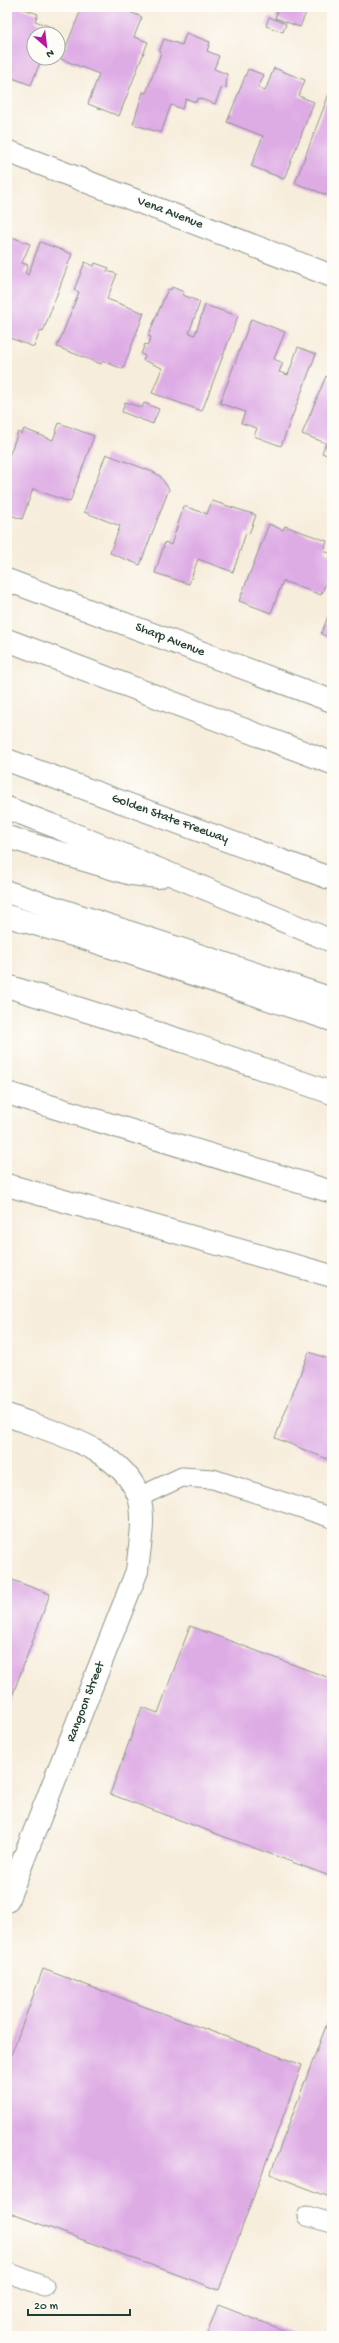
<svg xmlns="http://www.w3.org/2000/svg" width="339" height="2343" font-family="'Gochi Hand',sans-serif">
	<style>
		.building { fill: #deace5 }
		.lines { fill: none; stroke-linecap: round; stroke-linejoin: round }
		.lane-casing { stroke: #8b9588; stroke-width: 21 }
		.street-casing { stroke: #8b9588; stroke-width: 24 }
		.highway-casing { stroke: #8b9588; stroke-width: 24 }
		.lane { stroke: #fff; stroke-width: 19 }
		.street { stroke: #fff; stroke-width: 22 }
		.highway { stroke: #fff; stroke-width: 22 }
		.labels { text-anchor: middle; dominant-baseline: central; stroke-width: 3; stroke-linejoin: round; paint-order: stroke }
		.street-label { font-size: 13px; fill: #1f3d34; stroke: #fdfcf7 }
	</style>
	<rect width="100%" height="100%" fill="#fdfcf7"/>
	<filter id="ink" filterUnits="userSpaceOnUse"><feTurbulence type="fractalNoise" baseFrequency=".025" numOctaves="2"/><feDisplacementMap in="SourceGraphic" scale="8" xChannelSelector="R" yChannelSelector="G"/><feConvolveMatrix kernelMatrix="1 2 1 2 8 2 1 2 1" color-interpolation-filters="sRGB"/></filter>
	<filter id="wash" filterUnits="userSpaceOnUse"><feTurbulence type="fractalNoise" baseFrequency=".012" numOctaves="4" result="noise"/><feDisplacementMap in="SourceGraphic" scale="16" xChannelSelector="R" yChannelSelector="G"/><feGaussianBlur stdDeviation="0.9" result="paint"/><feColorMatrix in="noise" values="0 0 0 0 0 0 0 0 0 0 0 0 0 0 0 0 0 1.4 0 .05"/><feComposite in="paint" operator="in"/></filter>
	<g filter="url(#wash)">
		<rect width="100%" height="100%" fill="#f7eddc"/>
		<g id="blocks">
			<!-- building -->
			<g class="building">
				<path d="M7 7H19L38 14 35 21 54 28 52 34H34V58H42L31 85 7 76Z"/>
				<path d="M82 7H117L142 17 134 37 148 42 119 116 88 104 99 74 61 59Z"/>
				<path d="M279 7H298L307 10 300 27 275 18Z"/>
				<path d="M269 17 286 24 283 32 266 26Z"/>
				<path d="M186 33 210 42 207 51 219 56 214 69 227 74 226 88 222 87 215 104 198 98 196 102 186 99 182 109 171 105 161 133 133 124 143 92 146 93 161 53 159 52 164 39 182 45Z"/>
				<path d="M274 68 305 80 299 96 314 102 284 179 251 166 263 136 227 122 248 69 264 75 258 88 265 91Z"/>
				<path d="M332 86V197L295 183Z"/>
				<path d="M7 235 30 244 22 263 28 265 25 273 28 275 40 242 72 254 43 332 40 331 34 347 7 337Z"/>
				<path d="M85 262 94 266 95 263 109 268 107 271 117 274 107 299 144 313 123 369 103 361 101 364 57 347 79 292 74 290Z"/>
				<path d="M172 287 184 292 183 295 200 302 189 333 195 335 205 305 238 316 202 411 152 393 162 368 143 360 145 356 141 354 145 344 148 345 151 337 148 336 168 289 171 290Z"/>
				<path d="M251 319 285 332 274 359 283 363 279 372 288 375 298 347 316 354 281 446 254 436 257 428 241 423 245 412 220 403Z"/>
				<path d="M326 376 332 379V457L322 453 326 443 302 434Z"/>
				<path d="M125 402 142 408 144 403 159 409 153 424 122 412Z"/>
				<path d="M59 423 94 436 70 502 33 489 22 519 7 514V462L18 432 22 434 24 429 53 440Z"/>
				<path d="M106 454 153 472 160 476 169 489 140 565 110 553 120 526 84 512Z"/>
				<path d="M212 501 256 515 249 534 246 533 233 572 198 559 189 584 155 573 165 542 171 545 184 506 207 514Z"/>
				<path d="M269 524 283 530 285 526 327 541 324 551 332 554V568L321 595 283 581 271 613 239 601Z"/>
				<path d="M332 606V639L321 634Z"/>
				<path d="M309 1352 332 1360V1461L275 1438Z"/>
				<path d="M7 1578 50 1594 7 1710Z"/>
				<path d="M190 1626 332 1679V1877L110 1794 142 1707 158 1713Z"/>
				<path d="M43 1969 302 2065 219 2290 7 2212V2066Z"/>
				<path d="M332 2010V2198L270 2174Z"/>
				<path d="M218 2305 299 2336H206Z"/>
			</g>
		</g>
	</g>
	<g filter="url(#ink)">
		<use href="#blocks" fill-opacity="0" stroke="#8b9588" stroke-width="1"/>
		<g class="lines">
			<!-- lane casing -->
			<g class="lane-casing">
				<g id="lane">
					<path d="M139 1497 182 1477 213 1479 332 1518"/>
					<path d="M307 2216 332 2223"/>
					<path d="M7 2272 44 2286"/>
				</g>
			</g>
			<!-- street casing -->
			<g class="street-casing">
				<g id="street">
					<path d="M7 151 332 276"/>
					<path d="M7 580 332 701"/>
					<path d="M7 1415C51 1432 121 1447 139 1497 146 1519 139 1548 137 1571L7 1901"/>
				</g>
			</g>
			<!-- highway casing -->
			<g class="highway-casing">
				<g id="highway">
					<path d="M7 640 332 763"/>
					<path d="M7 760 332 879"/>
					<path d="M7 808 54 826 332 941"/>
					<path d="M7 837 131 874 159 877"/>
					<path d="M7 892 332 999"/>
					<path d="M7 916 90 940 332 1020"/>
					<path d="M7 986 189 1043 332 1093"/>
					<path d="M7 1093 332 1192"/>
					<path d="M7 1185 332 1276"/>
				</g>
			</g>
			<!-- lane -->
			<use href="#lane" class="lane"/>
			<!-- street -->
			<use href="#street" class="street"/>
			<!-- highway -->
			<use href="#highway" class="highway"/>
		</g>
	</g>
	<g class="labels">
		<!-- street labels -->
		<g class="street-label">
			<text transform="translate(170 213) rotate(21)">Vena Avenue</text>
			<text transform="translate(170 640) rotate(21)">Sharp Avenue</text>
			<text transform="translate(170 819) rotate(20)">Golden State Freeway</text>
			<text transform="translate(86 1702) rotate(-69)">Rangoon Street</text>
		</g>
	</g>
	<!-- margin -->
	<rect width="339" height="2343" fill="none" stroke="#fdfcf7" stroke-width="24"/>
	<!-- north arrow -->
	<g transform="translate(46 46) rotate(152)"><circle r="19" fill="#fdfcf7" stroke="#a4b0a9"/>
	<path d="M0-3L7 15L0 10L-7 15Z" fill="#b5179e"/>
	<text y="-6" font-size="11" font-weight="bold" text-anchor="middle" fill="#1f3d34">N</text>
	</g>
	<!-- scale -->
	<path d="M28 2309v6h102v-6" fill="none" stroke="#1f3d34" stroke-width="2"/>
	<text x="34" y="2309" font-size="12" fill="#1f3d34" stroke="#fdfcf7" stroke-width="3" paint-order="stroke">20 m</text>
</svg>
